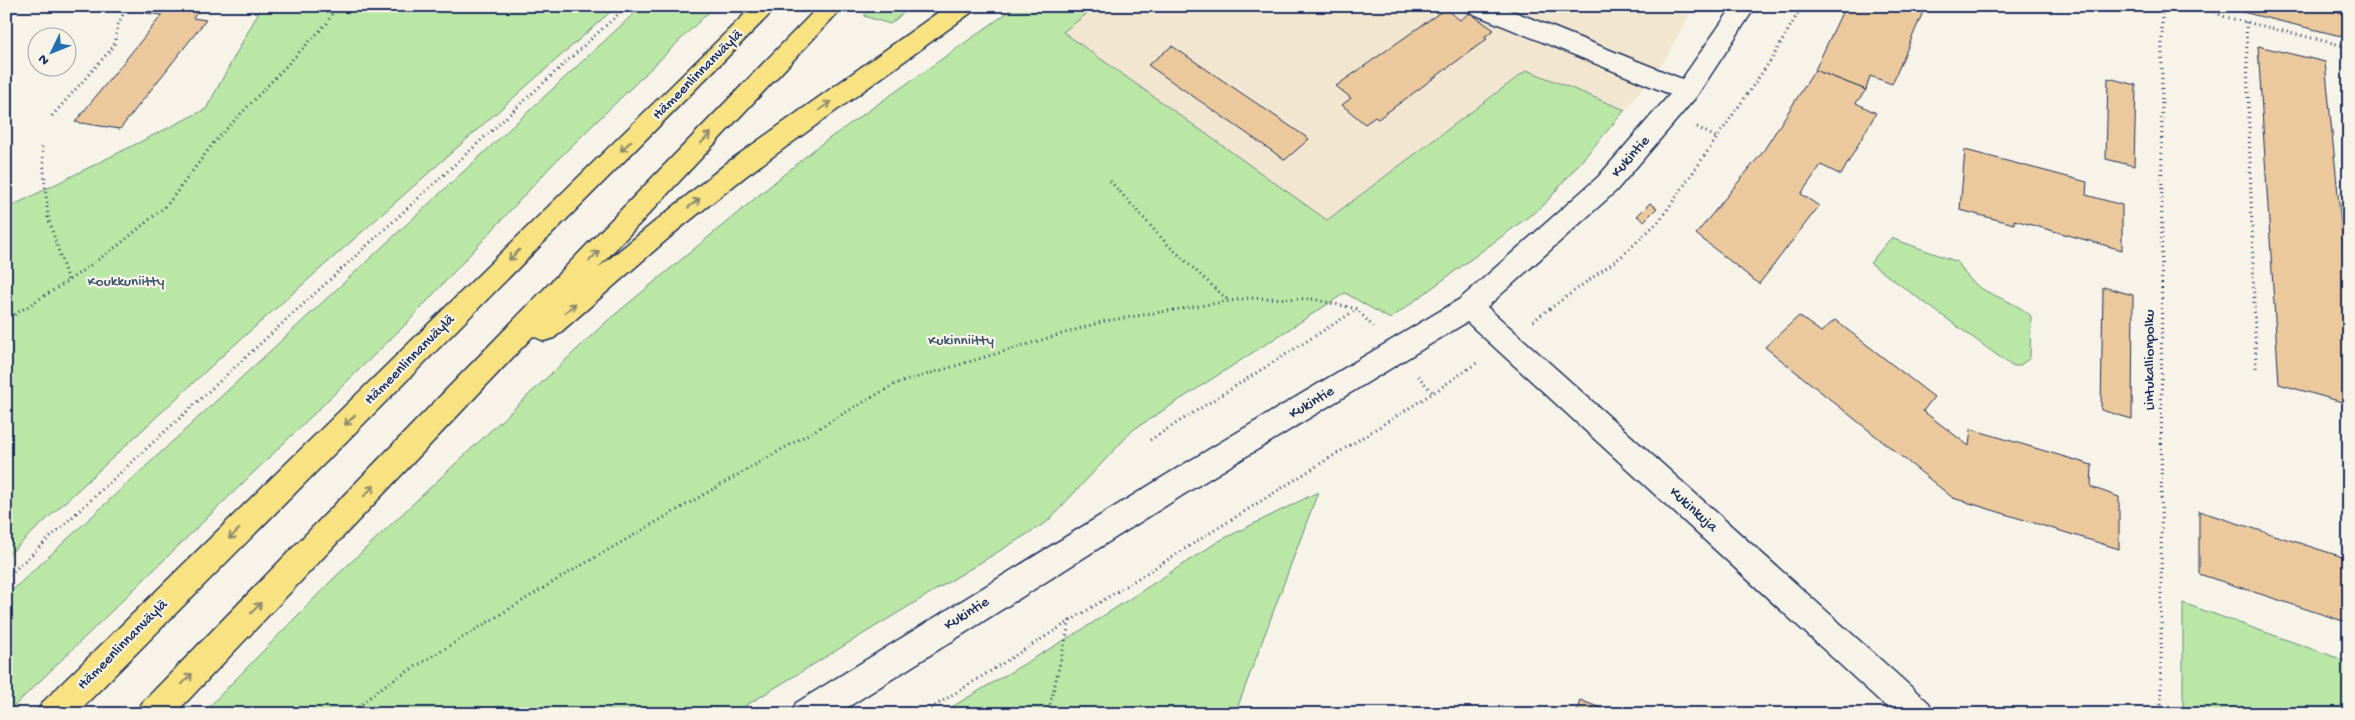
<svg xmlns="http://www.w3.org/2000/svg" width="2355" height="720" font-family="'Gochi Hand',sans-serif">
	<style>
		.built { fill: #f3e6d1 }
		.green { fill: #bae7a5; stroke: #6a8b82 }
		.building { fill: #ebc99c; stroke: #1b2f5e }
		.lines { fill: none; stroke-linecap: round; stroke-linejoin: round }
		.minor-casing { stroke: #1b2f5e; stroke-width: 3 }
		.highway-casing { stroke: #1b2f5e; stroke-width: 3 }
		.path { stroke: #1b2f5e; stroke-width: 3; stroke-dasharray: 1 4; stroke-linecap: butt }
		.minor { fill: #f7f3e8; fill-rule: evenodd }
		.highway { fill: #f8e281; fill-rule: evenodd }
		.oneway { stroke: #8a8870 }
		.labels { text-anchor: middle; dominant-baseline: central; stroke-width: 4.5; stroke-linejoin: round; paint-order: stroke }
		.street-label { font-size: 15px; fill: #1b2f5e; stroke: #f7f3e8 }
		.park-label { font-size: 15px; fill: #3b546c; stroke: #f7f3e8 }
	</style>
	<rect width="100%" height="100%" fill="#f7f3e8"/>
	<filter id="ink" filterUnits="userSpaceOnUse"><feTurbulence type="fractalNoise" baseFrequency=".02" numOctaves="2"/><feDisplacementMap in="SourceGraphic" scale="10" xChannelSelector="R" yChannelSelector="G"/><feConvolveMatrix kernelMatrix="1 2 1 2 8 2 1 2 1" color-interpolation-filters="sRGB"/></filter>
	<g filter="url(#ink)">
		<!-- built -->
		<path class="built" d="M1097 6H1694L1665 60 1625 110 1526 70 1327 220 1063 32Z"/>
		<!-- green -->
		<g class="green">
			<path d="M262 6H617L222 356 6 557V209L206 109Z"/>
			<path d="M642 6H715L553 164 407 323 6 714V596Z"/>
			<path d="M873 6H912L890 24 864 16Z"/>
			<path d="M1017 6H1097L1063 32 1327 220 1527 70 1625 110 1543 206 1390 319 1345 293 1133 430 1047 522 732 714H202L331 581 606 322 817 147Z"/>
			<path d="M1891 238 1958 262C1976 298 2005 293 2031 316L2030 358 2019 366H2012L1870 263Z"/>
			<path d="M1318 492 1235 714H940L1083 629 1219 541Z"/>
			<path d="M2183 603 2349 662V714H2183Z"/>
		</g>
		<!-- building -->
		<g class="building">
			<path d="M152 6H202L193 18 206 20 120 129 75 122 162 15 146 13Z"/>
			<path d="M1845 6H1908L1923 12 1892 84 1870 76 1866 90 1815 70Z"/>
			<path d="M2222 6H2349V38L2222 7Z"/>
			<path d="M1445 9 1460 20 1470 13 1494 30 1484 37 1487 39 1378 119 1375 117 1365 124 1342 105 1351 98 1336 86Z"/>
			<path d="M1172 46 1309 139 1285 160 1148 65Z"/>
			<path d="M2258 46 2325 62 2349 306V404L2279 384Z"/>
			<path d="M1815 70 1866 90 1856 103 1876 113 1841 175 1821 165 1801 194 1819 206 1759 284 1696 234 1762 153Z"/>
			<path d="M2108 78 2136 85 2134 166 2106 159Z"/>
			<path d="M1965 150 2087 182 2086 195 2122 205V250L2014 220V224L1960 210Z"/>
			<path d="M1650 203 1657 208 1644 221 1637 216Z"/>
			<path d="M2103 287 2133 295 2132 419 2101 410Z"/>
			<path d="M1799 316 1821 332 1835 320 1934 397 1923 411 1969 446 1971 429 2092 465 2091 487 2119 497V549L1953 498 1765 347Z"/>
			<path d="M2199 511 2349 559V623L2199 574Z"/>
			<path d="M1580 700 1616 714H1576Z"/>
		</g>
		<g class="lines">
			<!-- minor casing -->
			<g class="minor-casing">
				<path id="minor" d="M1466 6H1500L1682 79 1733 6H1756L1696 97 1616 191 1487 307 1929 703 1934 714H1894L1467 322 1186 493 837 714H791L796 703 1166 475 1460 299 1598 177 1670 94 1469 12Z"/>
			</g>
			<!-- highway casing -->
			<g class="highway-casing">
				<g id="highway">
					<path d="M753 6H778L76 714H37L42 703Z"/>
					<path d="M819 6H844L598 268 728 162 947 6H975L972 12 746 176 679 229 554 338 544 341 533 336 175 714H137L142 703Z"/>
				</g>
			</g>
			<!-- path -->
			<g class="path">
				<path d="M2201 6 2225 17 2349 47"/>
				<path d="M2246 22 2256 369"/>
				<path d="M2345 46 2349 84"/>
				<path d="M52 116 114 46 118 25 127 6"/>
				<path d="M1697 127 1717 138"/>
				<path d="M42 147 48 217 68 281"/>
				<path d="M1110 181 1168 245 1229 301"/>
				<path d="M6 320 68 281 120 244 167 205 215 141 327 23 336 6"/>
				<path d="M1533 321 1622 256 1660 220 1773 57 1802 6"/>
				<path d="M1418 376 1433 393"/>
				<path d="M1150 440 1356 310"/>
				<path d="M6 578 627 6"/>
				<path d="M351 714 379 689 563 576 895 384 1105 321 1249 298 1313 299 1357 309 1373 327"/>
				<path d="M922 714 1433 393 1478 362"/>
				<path d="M1048 714 1070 620"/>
				<path d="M2161 714 2162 6"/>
			</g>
			<!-- minor -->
			<use href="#minor" class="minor"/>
			<!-- highway -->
			<use href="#highway" class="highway"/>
		</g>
		<!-- one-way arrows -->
		<defs><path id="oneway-shaft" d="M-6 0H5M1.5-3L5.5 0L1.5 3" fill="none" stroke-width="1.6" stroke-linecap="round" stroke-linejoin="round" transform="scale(1.25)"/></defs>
		<g class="oneway">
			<use href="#oneway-shaft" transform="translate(825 106) rotate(-36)"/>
			<use href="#oneway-shaft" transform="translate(706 138) rotate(-46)"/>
			<use href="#oneway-shaft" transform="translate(626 146) rotate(136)"/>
			<use href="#oneway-shaft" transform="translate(694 203) rotate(-38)"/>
			<use href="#oneway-shaft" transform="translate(514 255) rotate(135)"/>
			<use href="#oneway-shaft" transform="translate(594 256) rotate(-46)"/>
			<use href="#oneway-shaft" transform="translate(570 308) rotate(-41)"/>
			<use href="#oneway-shaft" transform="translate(350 420) rotate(135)"/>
			<use href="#oneway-shaft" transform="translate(369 491) rotate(-46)"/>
			<use href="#oneway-shaft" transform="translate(234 534) rotate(135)"/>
			<use href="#oneway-shaft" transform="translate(256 608) rotate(-46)"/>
			<use href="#oneway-shaft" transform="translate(187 679) rotate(-46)"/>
		</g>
	</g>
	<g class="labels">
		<!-- street labels -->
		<g class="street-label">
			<text transform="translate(698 75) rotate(-45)">Hämeenlinnanväylä</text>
			<text transform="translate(1631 157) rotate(-49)">Kukintie</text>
			<text transform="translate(410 360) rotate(-45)">Hämeenlinnanväylä</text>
			<text transform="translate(2150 360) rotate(-90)">Lintukallionpolku</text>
			<text transform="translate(1312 403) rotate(-31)">Kukintie</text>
			<text transform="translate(1693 510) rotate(42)">Kukinkuja</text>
			<text transform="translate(967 614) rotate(-32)">Kukintie</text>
			<text transform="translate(123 645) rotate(-45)">Hämeenlinnanväylä</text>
		</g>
		<!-- park labels -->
		<g class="park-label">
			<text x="126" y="282">Koukkuniitty</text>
			<text x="961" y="341">Kukinniitty</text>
		</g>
	</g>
	<!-- margin -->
	<rect width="2355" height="720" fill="none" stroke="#f7f3e8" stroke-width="25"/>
	<rect x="12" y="12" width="2330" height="695" fill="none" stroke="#1b2f5e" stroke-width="2" filter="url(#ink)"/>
	<!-- north arrow -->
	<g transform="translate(52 52) rotate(227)"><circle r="24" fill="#f7f3e8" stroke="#9fa5b1"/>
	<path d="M0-4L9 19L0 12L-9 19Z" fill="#1f6fb2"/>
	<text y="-8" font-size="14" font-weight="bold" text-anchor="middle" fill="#1b2f5e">N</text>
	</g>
</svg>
